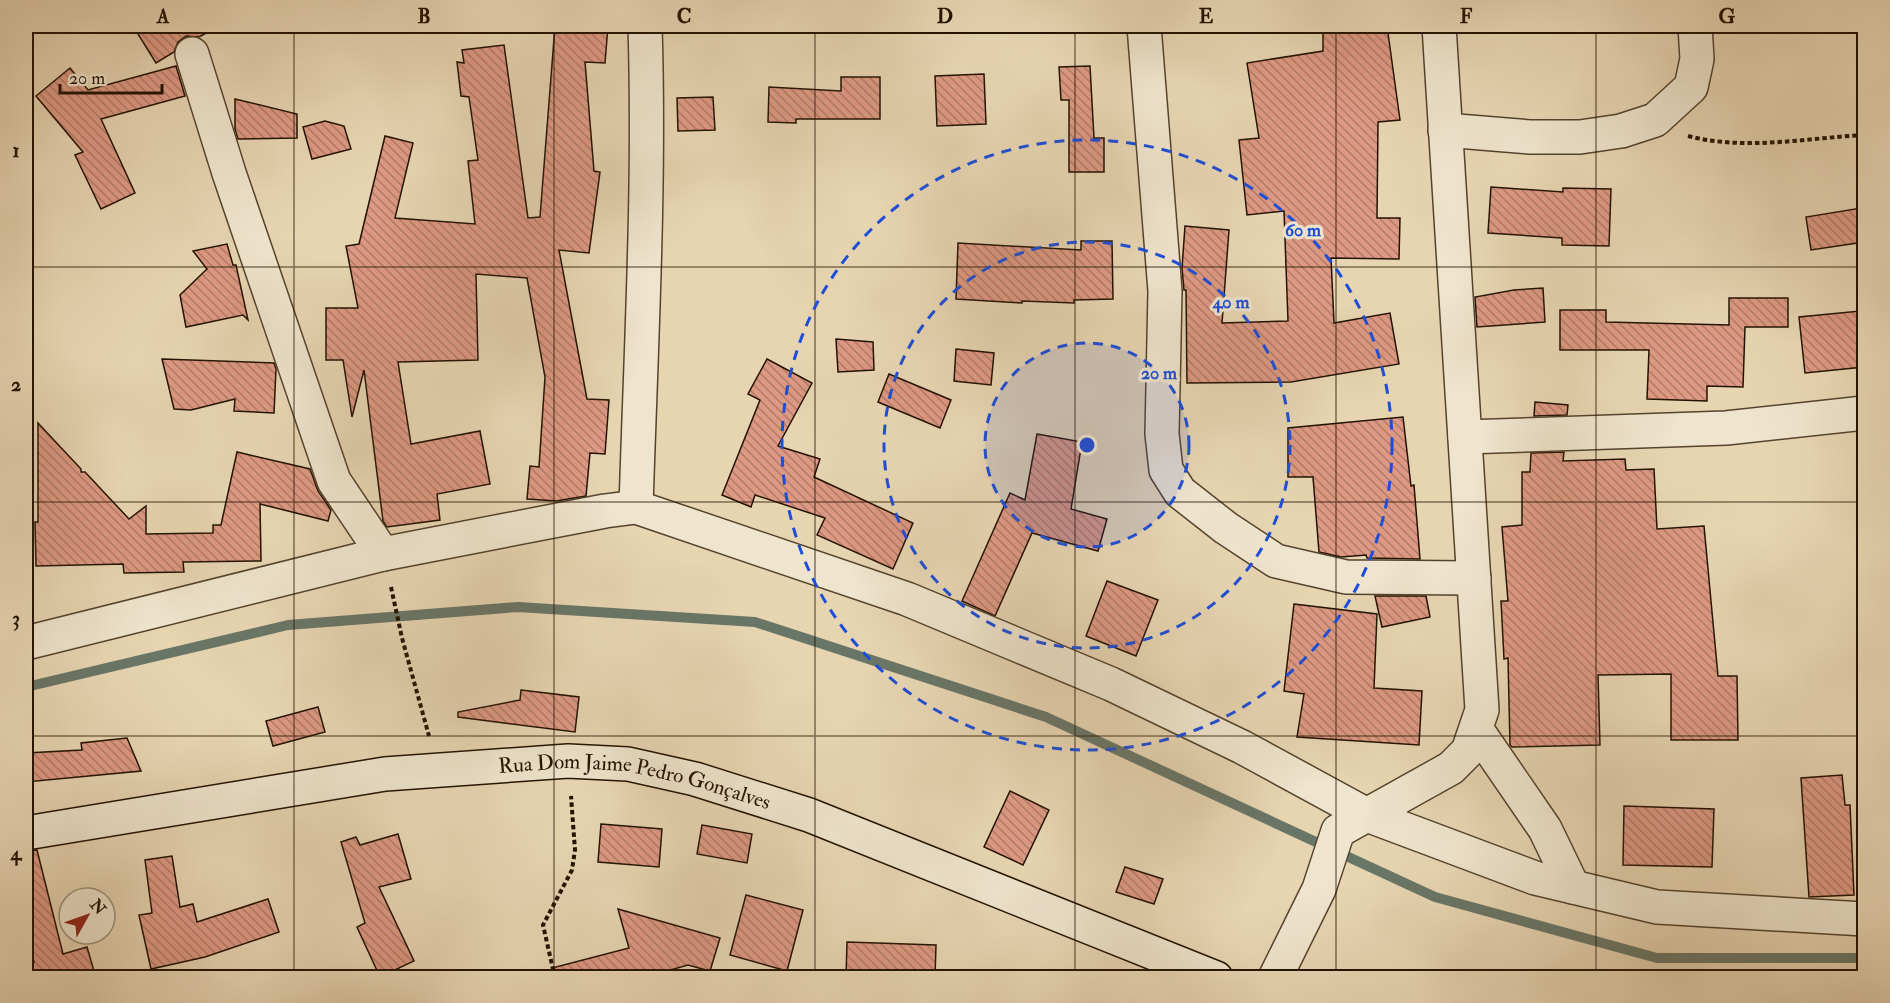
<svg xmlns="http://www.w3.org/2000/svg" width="1890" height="1003" font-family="'IM FELL Double Pica',serif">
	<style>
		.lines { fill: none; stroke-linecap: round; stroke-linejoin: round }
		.stream { stroke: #697667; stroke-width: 10 }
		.building { fill: url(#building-back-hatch); stroke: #231201; stroke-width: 1.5 }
		.minor-casing { stroke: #54432d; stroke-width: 36 }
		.secondary-casing { stroke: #231201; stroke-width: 36 }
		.path { stroke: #231201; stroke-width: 4; stroke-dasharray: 4.5 3; stroke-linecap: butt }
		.minor { stroke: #efe4cd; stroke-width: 33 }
		.secondary { stroke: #efe4cd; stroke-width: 33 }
		.grid { fill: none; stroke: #231201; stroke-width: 1.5; stroke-opacity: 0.55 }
		.ring { fill: none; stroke: #1d4ed8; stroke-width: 3; stroke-dasharray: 10 8 }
		.labels { text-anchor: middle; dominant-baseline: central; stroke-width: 6; stroke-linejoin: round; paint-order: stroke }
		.street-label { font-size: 21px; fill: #231201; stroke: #efe4cd }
		.centre { fill: #1d4ed8; stroke: #efe4cd; stroke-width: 3 }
		.ring-label { font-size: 18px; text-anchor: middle; font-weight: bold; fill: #1d4ed8; stroke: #efe4cd; stroke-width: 6; stroke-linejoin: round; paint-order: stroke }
		.neatline { fill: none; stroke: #231201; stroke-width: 2 }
		.grid-label { font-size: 20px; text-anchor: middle; font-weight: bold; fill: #231201 }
	</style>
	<defs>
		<pattern id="building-back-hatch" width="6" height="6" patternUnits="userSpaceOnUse" patternTransform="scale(1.5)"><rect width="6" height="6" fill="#dd9983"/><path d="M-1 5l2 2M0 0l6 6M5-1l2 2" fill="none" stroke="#b37b69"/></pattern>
	</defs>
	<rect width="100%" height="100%" fill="#e7d5b2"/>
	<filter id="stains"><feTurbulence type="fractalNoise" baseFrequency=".00333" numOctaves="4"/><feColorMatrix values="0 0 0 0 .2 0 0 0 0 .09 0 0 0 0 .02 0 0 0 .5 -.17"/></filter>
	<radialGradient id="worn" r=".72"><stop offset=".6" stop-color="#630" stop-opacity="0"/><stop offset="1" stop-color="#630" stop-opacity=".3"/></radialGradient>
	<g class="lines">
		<!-- stream -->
		<path class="stream" d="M26 687 288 625 518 607 755 622 1046 717 1435 897 1657 958H1864"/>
	</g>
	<!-- building -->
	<g class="building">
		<path d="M133 26H219L199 37 186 36 178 42 174 52 156 63Z"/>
		<path d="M555 26H608L605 63 585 62 594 171 600 172 589 253 559 250 587 399 609 400 605 454 590 453 586 496 556 501 527 499 530 466 539 467 545 377 527 278 476 274 478 360 398 362 411 444 480 431 490 484 437 494 440 520 387 527 383 521 364 370 352 417 343 360H326V308H358L346 246 359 244 385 136 413 143 395 218 475 224 468 161 478 160 469 97 461 96 457 62 464 63 462 50 504 45 528 218 540 217Z"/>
		<path d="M1323 26H1387L1400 120 1378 122 1377 218H1400L1399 259 1331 258 1334 323 1390 313 1399 364 1291 382 1187 383 1186 290H1184L1182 268 1185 226 1229 230 1222 323 1288 321 1284 211 1247 215 1239 140 1259 138 1247 63 1323 51Z"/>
		<path d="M176 66 185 96 101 119 135 193 101 209 75 155 83 152 36 96 70 68 88 90Z"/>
		<path d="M1090 66 1094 138H1104V172H1069V100H1061L1059 67Z"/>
		<path d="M984 74 986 124 937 126 935 76Z"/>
		<path d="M841 77H880V119H796V123L768 122 769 87 841 91Z"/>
		<path d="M713 97 715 130 678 131 677 98Z"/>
		<path d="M235 99 297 114V138L238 139 235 129Z"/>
		<path d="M325 121 344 126 351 149 312 159 303 127Z"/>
		<path d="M1491 187 1563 192V188L1611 189 1609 246 1562 245V238L1488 233Z"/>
		<path d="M1861 208 1864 242 1811 250 1806 217Z"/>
		<path d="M1081 241H1112L1113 299 1074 300V303L1022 301V303L956 299 958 243 1081 250Z"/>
		<path d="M227 244 233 265H236L248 320 243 315 186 327 180 295 207 269 193 251Z"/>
		<path d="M1543 288 1545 322 1477 327 1475 297 1514 290Z"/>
		<path d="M1729 298H1788V327H1745L1743 387 1707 386V401L1647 399 1649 350H1560V310H1606V322L1729 325Z"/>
		<path d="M1860 311 1864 367 1805 373 1799 317Z"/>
		<path d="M836 339 873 342 874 370 838 372Z"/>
		<path d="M956 349 994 353 991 385 954 381Z"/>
		<path d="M162 359 274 363 276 369 274 413 234 411 235 399 191 410 174 409Z"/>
		<path d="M767 359 812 383 778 446 820 459 814 477 913 523 893 569 817 535 825 518 755 495 751 507 722 495 760 400 748 394Z"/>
		<path d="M889 374 951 400 940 428 878 402Z"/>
		<path d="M1535 402 1568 405 1567 415 1534 416Z"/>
		<path d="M1403 417 1411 486 1414 485 1420 559 1367 558 1366 555 1341 557 1319 552 1313 477H1288V428Z"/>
		<path d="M38 423 81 469V472H85L129 519 146 506V534L213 533V525H221L237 452 310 469 318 491 331 510 328 521 260 504 261 561 183 562 184 572 124 573 123 564 36 566 35 522H38Z"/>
		<path d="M1037 434 1082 442 1071 509 1107 519 1098 551 1032 533 995 616 962 601 1010 493 1025 500Z"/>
		<path d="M1564 452 1563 461 1625 459 1626 470 1654 469 1657 529 1704 526 1718 676H1737L1738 740H1671V674L1598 675 1600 745 1512 747 1510 745 1508 658 1504 659 1501 601H1508L1502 527 1522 525V472H1530L1531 453Z"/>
		<path d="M1107 581 1158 600 1136 656 1086 636Z"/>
		<path d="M1375 596H1426L1430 617 1382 627Z"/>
		<path d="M1294 604 1377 614 1374 688 1422 691 1419 745 1297 737 1304 694 1284 691Z"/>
		<path d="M521 690 579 697 575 732 458 717V712L520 700Z"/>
		<path d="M318 707 325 732 273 746 266 721Z"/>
		<path d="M127 738 141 771 26 782V753L82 750 81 743Z"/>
		<path d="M1842 775 1845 805H1850L1854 895 1809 897 1801 778Z"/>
		<path d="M1010 791 1049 810 1023 865 984 847Z"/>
		<path d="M1624 806 1714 809 1712 867 1623 865Z"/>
		<path d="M601 824 662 829 659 867 598 862Z"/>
		<path d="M702 825 752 834 747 863 697 854Z"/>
		<path d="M398 834 411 879 379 887 414 961 380 977 357 927 365 923 341 842 356 837 360 845Z"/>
		<path d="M37 850 63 954 87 947 96 978H26V965L34 962 26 932V851Z"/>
		<path d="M172 856 180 907 193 904 197 922 268 899 279 932 205 957 151 969 139 915 152 913 145 860Z"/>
		<path d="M1125 867 1163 879 1154 904 1116 892Z"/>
		<path d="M746 895 803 910 787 971 730 955Z"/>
		<path d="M618 909 720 938 710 971 688 965 642 978H553L552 968 629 948Z"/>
		<path d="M847 942 936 945 935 978H846Z"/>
	</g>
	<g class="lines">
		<!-- minor casing -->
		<g class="minor-casing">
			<g id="minor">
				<path d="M1144 26 1165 291 1162 434 1166 470 1180 492 1226 528 1276 561 1346 577 1474 578"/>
				<path d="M192 54 229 173 334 481 383 554"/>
				<path d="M1445 130 1530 137H1580L1621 131 1655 120 1691 87 1697 59 1695 26"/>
				<path d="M1465 437 1726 428 1864 413"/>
				<path d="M636 507C641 347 650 185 645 26"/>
				<path d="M26 643 383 554 605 511 636 507 907 599 1111 684 1242 747 1367 815 1535 878 1657 907 1864 919"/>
				<path d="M1477 730 1545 829 1573 887"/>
				<path d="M1275 978 1319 889 1338 831 1451 768 1468 751 1482 710 1439 26"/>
			</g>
		</g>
		<!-- secondary casing -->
		<g class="secondary-casing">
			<g id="secondary">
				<path id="s1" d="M26 833 385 774 568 761 628 764 695 779 809 815 1216 978"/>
			</g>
		</g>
		<!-- path -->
		<g class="path">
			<path d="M1688 136C1746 151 1806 138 1864 135"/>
			<path d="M391 587 402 638 429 736"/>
			<path d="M555 978 543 925 572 870 575 850 571 796"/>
		</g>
		<!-- minor -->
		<use href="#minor" class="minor"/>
		<!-- secondary -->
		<use href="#secondary" class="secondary"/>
	</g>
	<!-- grid -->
	<path class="grid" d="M294 26V978M554 26V978M815 26V978M1075 26V978M1336 26V978M1596 26V978M26 267H1864M26 502H1864M26 736H1864"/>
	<!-- distance rings -->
	<circle cx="1087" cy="445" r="102" fill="#1d4ed8" fill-opacity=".12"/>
	<g class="ring">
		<circle cx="1087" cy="445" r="102"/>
		<circle cx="1087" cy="445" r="203"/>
		<circle cx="1087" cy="445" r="305"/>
	</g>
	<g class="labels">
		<!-- street labels -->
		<g class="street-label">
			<text stroke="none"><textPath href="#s1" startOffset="616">Rua Dom Jaime Pedro Gonçalves</textPath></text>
		</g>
	</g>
	<circle cx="1087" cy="445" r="9" class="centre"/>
	<g class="ring-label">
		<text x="1303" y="236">60 m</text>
		<text x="1231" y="308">40 m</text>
		<text x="1159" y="379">20 m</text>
	</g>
	<!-- margin -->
	<rect width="1890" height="1003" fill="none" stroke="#e7d5b2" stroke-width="66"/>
	<!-- north arrow -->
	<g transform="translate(87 916) rotate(50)"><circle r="28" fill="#efe4cd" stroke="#9d907b" stroke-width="1.5"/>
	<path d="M0-4.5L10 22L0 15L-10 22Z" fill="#8f2418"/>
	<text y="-9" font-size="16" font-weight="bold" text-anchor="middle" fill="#231201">N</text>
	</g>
	<!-- scale -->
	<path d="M60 84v9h102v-9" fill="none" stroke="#231201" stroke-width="3"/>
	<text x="69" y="84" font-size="18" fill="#231201" stroke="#efe4cd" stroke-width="4.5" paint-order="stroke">20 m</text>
	<rect x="33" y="33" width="1824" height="937" class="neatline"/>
	<g class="grid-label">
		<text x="163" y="23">A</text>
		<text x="424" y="23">B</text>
		<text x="684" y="23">C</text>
		<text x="945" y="23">D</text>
		<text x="1206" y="23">E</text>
		<text x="1466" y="23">F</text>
		<text x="1727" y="23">G</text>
		<text x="16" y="157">1</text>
		<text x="16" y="391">2</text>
		<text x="16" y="625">3</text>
		<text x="16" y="860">4</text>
	</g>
	<rect width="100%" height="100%" filter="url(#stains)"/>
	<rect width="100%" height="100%" fill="url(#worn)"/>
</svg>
